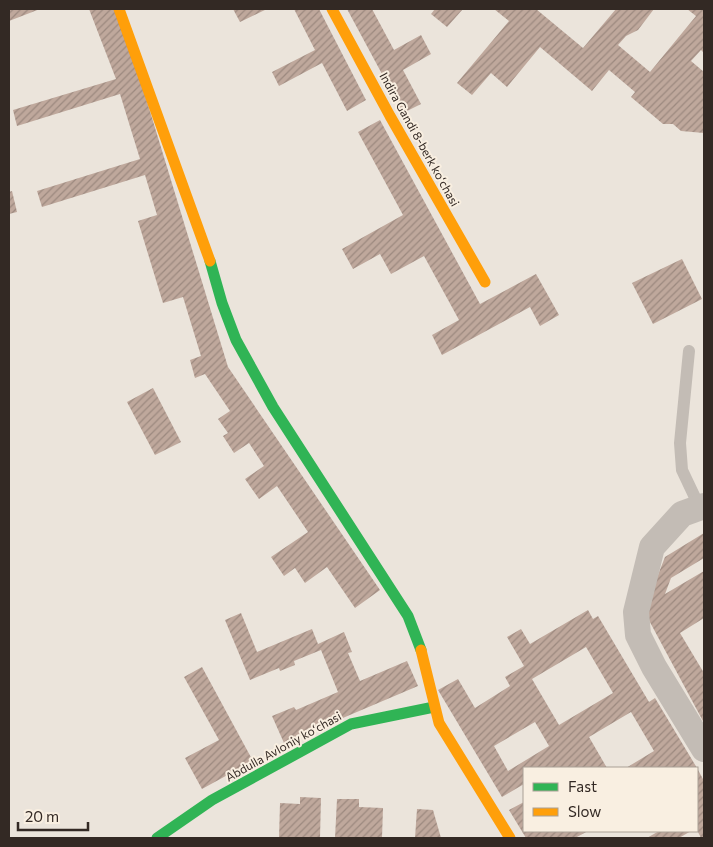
<svg xmlns="http://www.w3.org/2000/svg" width="713" height="847" font-family="Commissioner,sans-serif">
	<style>
		.building { fill: url(#building-hatch); fill-rule: evenodd }
		.lines { fill: none; stroke-linecap: round; stroke-linejoin: round }
		.lane { stroke: #c3bcb5; stroke-width: 12 }
		.street { stroke: #c3bcb5; stroke-width: 26 }
		.fast { stroke: #30b455; stroke-width: 11 }
		.slow { stroke: #ff9f0a; stroke-width: 11 }
		.labels { text-anchor: middle; dominant-baseline: central; stroke-width: 4; stroke-linejoin: round; paint-order: stroke }
		.street-label { font-size: 12px; fill: #332924; stroke: #f9efe1 }
	</style>
	<defs>
		<pattern id="building-hatch" width="6" height="6" patternUnits="userSpaceOnUse" patternTransform="scale(1.25)"><rect width="6" height="6" fill="#bfa89c"/><path d="M-1 1l2-2M0 6l6-6M5 7l2-2" fill="none" stroke="#9c897f"/></pattern>
	</defs>
	<rect width="100%" height="100%" fill="#ebe4db"/>
	<!-- building -->
	<g class="building">
		<path d="M9 9H40L9 21Z"/>
		<path d="M89 9H114L138 72 228 367 380 590 355 608 327 567 305 583 295 568 284 576 271 557 308 532 277 486 259 499 245 479 264 466 249 443 234 453 223 436 228 433 218 419 230 411 205 374 195 378 190 360 201 356 183 297 163 303 138 221 157 215 145 175 42 207 37 191 140 159 120 94 17 126 13 110 116 79Z"/>
		<path d="M233 9H267L240 22Z"/>
		<path d="M294 9H319L366 100 347 111 322 63 279 86 272 72 315 50Z"/>
		<path d="M347 9H372L394 50 421 35 431 54 403 70 421 104 403 113Z"/>
		<path d="M435 9H463L447 27 431 14Z"/>
		<path d="M494 9H536L583 48 616 9H654L638 30 626 36 618 45 650 72 696 16 687 9H704V53L701 50 691 61 704 72V133L681 131 673 124H663L631 97 635 92 609 70 592 91 540 47 507 87 491 73 472 95 457 83 509 21Z"/>
		<path d="M380 120 480 304 536 274 559 315 540 326 530 307 442 355 432 335 459 320 424 256 391 274 380 254 353 269 342 249 403 215 358 132Z"/>
		<path d="M12 191 17 212 9 214V192Z"/>
		<path d="M682 259 702 299 653 324 632 283Z"/>
		<path d="M153 388 181 442 155 455 127 402Z"/>
		<path d="M704 533V558L671 578 665 594 704 571V618L680 633 704 673V723L644 611 665 557Z"/>
		<path d="M588 610 593 619 598 616 649 702 655 698 697 768H626L654 751 631 712 589 737 607 768H524V784L502 797 438 690 458 679 475 708 510 686 505 677 524 666 507 637 521 629 530 644ZM586 647 613 693 559 725 532 679ZM535 722 549 746 508 771 494 746Z"/>
		<path d="M241 613 257 652 312 629 318 644 344 632 352 652 348 653 360 681 407 661 418 686 284 743 272 716 294 707 296 710 338 692 321 650 294 661 295 665 280 671 279 668 250 680 225 620Z"/>
		<path d="M202 667 253 761 202 789 185 758 219 740 184 677Z"/>
		<path d="M697 768 704 781V838H701L697 830Z"/>
		<path d="M300 797 321 798 320 838H279L280 803 300 804Z"/>
		<path d="M337 799H359V807L383 808 382 838H335Z"/>
		<path d="M524 802V831H588L575 838H526L509 810Z"/>
		<path d="M417 809 433 810 441 838H415Z"/>
		<path d="M659 831H691L679 838H647Z"/>
	</g>
	<g class="lines">
		<!-- lane -->
		<path class="lane" d="M689 351 680 443 682 470 700 508"/>
		<!-- street -->
		<path class="street" d="M704 506 682 514 652 547 636 612 638 635 654 667 704 749"/>
		<!-- fast -->
		<g class="fast">
			<path d="M210 261 222 303 236 340 273 407 408 616 421 650"/>
			<path d="M157 838 212 800 351 724 434 707"/>
		</g>
		<!-- slow -->
		<g class="slow">
			<path d="M119 9 210 261"/>
			<path d="M332 9 390 116 485 282"/>
			<path d="M421 650 439 723 510 838"/>
		</g>
	</g>
	<g class="labels">
		<!-- street labels -->
		<g class="street-label">
			<text transform="translate(420 139) rotate(61)">Indira Gandi 8-berk koʻchasi</text>
			<text transform="translate(283 746) rotate(-29)">Abdulla Avloniy koʻchasi</text>
		</g>
	</g>
	<!-- border -->
	<rect width="713" height="847" fill="none" stroke="#332924" stroke-width="20"/>
	<!-- legend -->
	<rect x="523" y="767" width="175" height="65" fill="#f9efe1" stroke="#aaa095"/>
	<rect x="533" y="783" width="25" height="8" fill="#30b455" stroke="#aaa095"/>
	<text x="568" y="792" font-size="15" fill="#332924">Fast</text>
	<rect x="533" y="808" width="25" height="8" fill="#ff9f0a" stroke="#aaa095"/>
	<text x="568" y="817" font-size="15" fill="#332924">Slow</text>
	<!-- scale -->
	<path d="M18 822v8h70v-8" fill="none" stroke="#332924" stroke-width="2.5"/>
	<text x="25" y="822" font-size="15" fill="#332924" stroke="#f9efe1" stroke-width="4" paint-order="stroke">20 m</text>
</svg>
